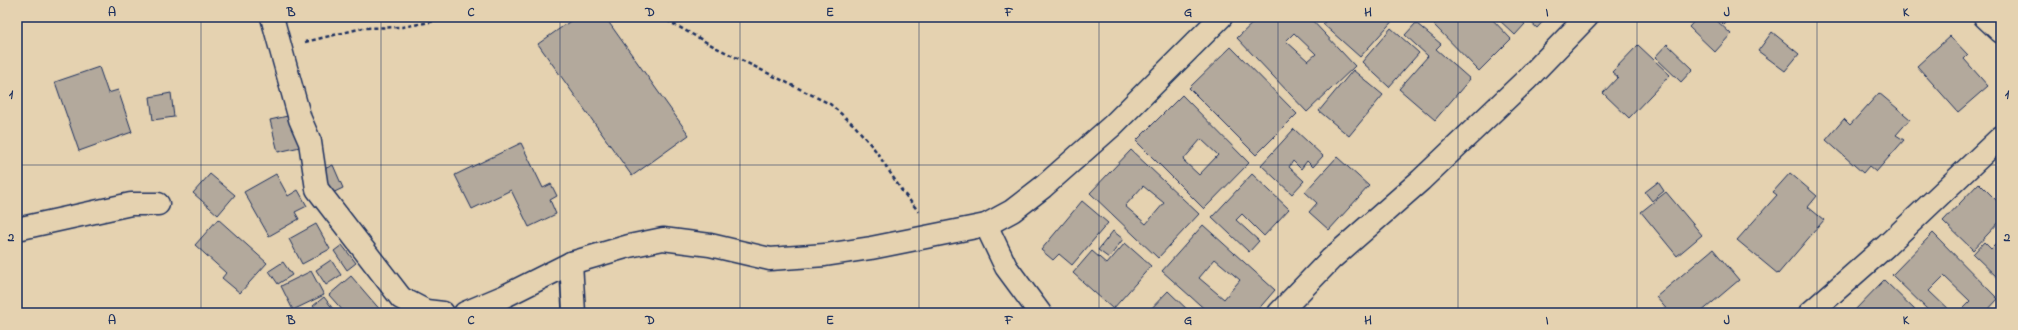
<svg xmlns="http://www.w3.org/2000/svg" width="2018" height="330" font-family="'Indie Flower',sans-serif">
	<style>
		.building { fill: #b3a99c; stroke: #1b2f5e; fill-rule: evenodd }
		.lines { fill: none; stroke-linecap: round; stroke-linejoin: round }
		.street-casing { stroke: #1b2f5e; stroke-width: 25 }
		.path { stroke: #1b2f5e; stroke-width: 2.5; stroke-dasharray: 4 3; stroke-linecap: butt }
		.street { stroke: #e5d2b0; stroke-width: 22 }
		.grid { fill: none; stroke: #1b2f5e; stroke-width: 1; stroke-opacity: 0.55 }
		.neatline { fill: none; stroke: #1b2f5e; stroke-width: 1.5 }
		.grid-label { font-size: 13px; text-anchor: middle; font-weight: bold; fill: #1b2f5e }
	</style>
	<rect width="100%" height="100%" fill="#e5d2b0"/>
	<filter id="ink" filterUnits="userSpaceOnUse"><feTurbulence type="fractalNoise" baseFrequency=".025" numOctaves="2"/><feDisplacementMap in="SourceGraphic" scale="8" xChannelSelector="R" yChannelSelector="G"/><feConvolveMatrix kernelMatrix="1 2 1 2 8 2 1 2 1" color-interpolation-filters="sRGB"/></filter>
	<g filter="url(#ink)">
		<!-- building -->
		<g class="building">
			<path d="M576 17H605L689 135 632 176 538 44Z"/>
			<path d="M1259 17H1309L1355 66 1307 112 1237 38ZM1294 33 1316 54 1308 61 1286 41Z"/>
			<path d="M1329 17H1396L1360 57 1323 24Z"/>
			<path d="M1425 17H1438L1433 23Z"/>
			<path d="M1442 17H1490L1511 39 1479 71 1434 25Z"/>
			<path d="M1496 17H1517L1525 24 1515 35Z"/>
			<path d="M1525 17H1547L1537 28Z"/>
			<path d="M1698 17H1713L1731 34 1715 52 1689 27Z"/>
			<path d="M1716 17H1732L1724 25Z"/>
			<path d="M1416 23 1441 44 1436 49 1470 79 1435 120 1399 89 1428 56 1405 35Z"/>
			<path d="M1391 28 1419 53 1389 87 1362 62Z"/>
			<path d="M1772 32 1799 54 1785 71 1758 51Z"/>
			<path d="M1950 36 1968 55 1964 59 1988 86 1958 112 1917 66Z"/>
			<path d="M1667 44 1693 69 1681 82 1655 57Z"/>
			<path d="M1638 45 1670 75 1629 118 1603 93 1618 77 1612 72Z"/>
			<path d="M1231 47 1297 114 1256 155 1189 88Z"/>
			<path d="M99 67 108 93 118 90 132 132 79 151 55 82Z"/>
			<path d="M1353 70 1383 95 1349 136 1319 111Z"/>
			<path d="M171 93 174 117 153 120 150 97Z"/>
			<path d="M1879 93 1910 119 1896 135 1904 140 1876 172 1869 166 1863 173 1826 140 1844 119 1850 125Z"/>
			<path d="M1182 95 1249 163 1204 209 1136 141ZM1201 139 1218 155 1199 175 1183 160Z"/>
			<path d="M292 115 300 147 278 152 270 120Z"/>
			<path d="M1294 129 1323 156 1313 167 1307 161 1301 169 1293 161 1289 167 1304 181 1292 194 1261 165Z"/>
			<path d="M521 143 543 188 551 184 557 196 550 200 556 214 529 227 511 190 472 209 455 175Z"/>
			<path d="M1131 150 1199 214 1158 258 1090 193ZM1143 186 1164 203 1146 224 1125 206Z"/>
			<path d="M1337 157 1369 186 1329 230 1309 212 1317 203 1305 192Z"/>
			<path d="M333 165 343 188 326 196 315 173Z"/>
			<path d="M1790 173 1817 196 1808 207 1824 220 1778 274 1737 240 1777 195 1773 192Z"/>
			<path d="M210 174 235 195 218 215 193 193Z"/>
			<path d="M276 174 288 196 298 190 307 206 295 212 299 219 269 236 244 192Z"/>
			<path d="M1252 174 1289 209 1264 236 1242 214 1236 220 1259 241 1249 252 1212 217Z"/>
			<path d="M1658 182 1664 191 1652 201 1645 192Z"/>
			<path d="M1979 183 2001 205V220L1973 250 1943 221Z"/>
			<path d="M1666 192 1702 235 1677 256 1641 212Z"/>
			<path d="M1082 201 1108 223 1072 265 1059 254 1053 260 1041 250Z"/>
			<path d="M218 219 267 263 240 293 222 278 226 273 195 245Z"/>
			<path d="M316 224 330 249 302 264 289 239Z"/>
			<path d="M1203 225 1275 290 1255 313H1209L1162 271ZM1215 259 1240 280 1224 299 1199 278Z"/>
			<path d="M1113 231 1123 239 1109 258 1098 250Z"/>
			<path d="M1933 233 1998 299 1985 313H1958L1970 301 1944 276 1929 291 1952 313H1931L1892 275Z"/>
			<path d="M2001 239V281L1973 254 1984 242 1991 249Z"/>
			<path d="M1125 243 1151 266 1113 309 1073 273 1092 251 1107 264Z"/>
			<path d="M342 245 356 263 347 270 334 251Z"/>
			<path d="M1713 249 1739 280 1700 313H1670L1656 297Z"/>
			<path d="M331 260 341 275 326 285 316 270Z"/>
			<path d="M283 262 292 275 278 284 269 271Z"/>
			<path d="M311 271 324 295 293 310 281 286Z"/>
			<path d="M351 276 382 312 380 313H345L329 295Z"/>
			<path d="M1884 280 1918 313H1852Z"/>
			<path d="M1168 291 1191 313H1147Z"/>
			<path d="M324 297 336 313H318L313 306Z"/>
		</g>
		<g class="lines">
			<!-- street casing -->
			<g class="street-casing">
				<g id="street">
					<path d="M272 17 300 119 310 142 317 189 401 298 426 311 443 313"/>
					<path d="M1985 17 2001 32"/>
					<path d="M986 225 1006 267 1040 313"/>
					<path d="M17 229 131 204H158"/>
					<path d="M571 263 574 313"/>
					<path d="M465 313 503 297 571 263 629 246 663 239 710 245 770 259 825 255 871 248 986 225 1012 211 1043 187 1113 125 1221 17"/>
					<path d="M1279 313 1331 259 1421 180 1526 80 1587 17"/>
					<path d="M1810 313 1886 246 2001 137"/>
				</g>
			</g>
			<!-- path -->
			<g class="path">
				<path d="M661 17 715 47 830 104 855 126 876 151 902 191 919 212"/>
				<path d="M305 42 363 28 402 27 458 17"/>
			</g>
			<!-- street -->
			<use href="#street" class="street"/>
		</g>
	</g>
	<!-- grid -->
	<path class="grid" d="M201 17V313M381 17V313M560 17V313M740 17V313M919 17V313M1099 17V313M1278 17V313M1458 17V313M1637 17V313M1817 17V313M17 165H2001"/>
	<!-- margin -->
	<rect width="2018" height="330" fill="none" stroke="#e5d2b0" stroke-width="44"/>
	<rect x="22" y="22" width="1974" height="286" class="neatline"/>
	<g class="grid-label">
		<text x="112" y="16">A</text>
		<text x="291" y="16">B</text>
		<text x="471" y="16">C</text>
		<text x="650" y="16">D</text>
		<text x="830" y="16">E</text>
		<text x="1009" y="16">F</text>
		<text x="1188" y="16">G</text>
		<text x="1368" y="16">H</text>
		<text x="1547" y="16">I</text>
		<text x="1727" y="16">J</text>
		<text x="1906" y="16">K</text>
		<text x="11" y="98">1</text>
		<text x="2007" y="98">1</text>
		<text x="11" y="241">2</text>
		<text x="2007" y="241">2</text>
		<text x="112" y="324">A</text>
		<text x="291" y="324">B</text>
		<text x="471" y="324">C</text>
		<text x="650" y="324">D</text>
		<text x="830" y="324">E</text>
		<text x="1009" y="324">F</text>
		<text x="1188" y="324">G</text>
		<text x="1368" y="324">H</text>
		<text x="1547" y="324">I</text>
		<text x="1727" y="324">J</text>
		<text x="1906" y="324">K</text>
	</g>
</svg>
